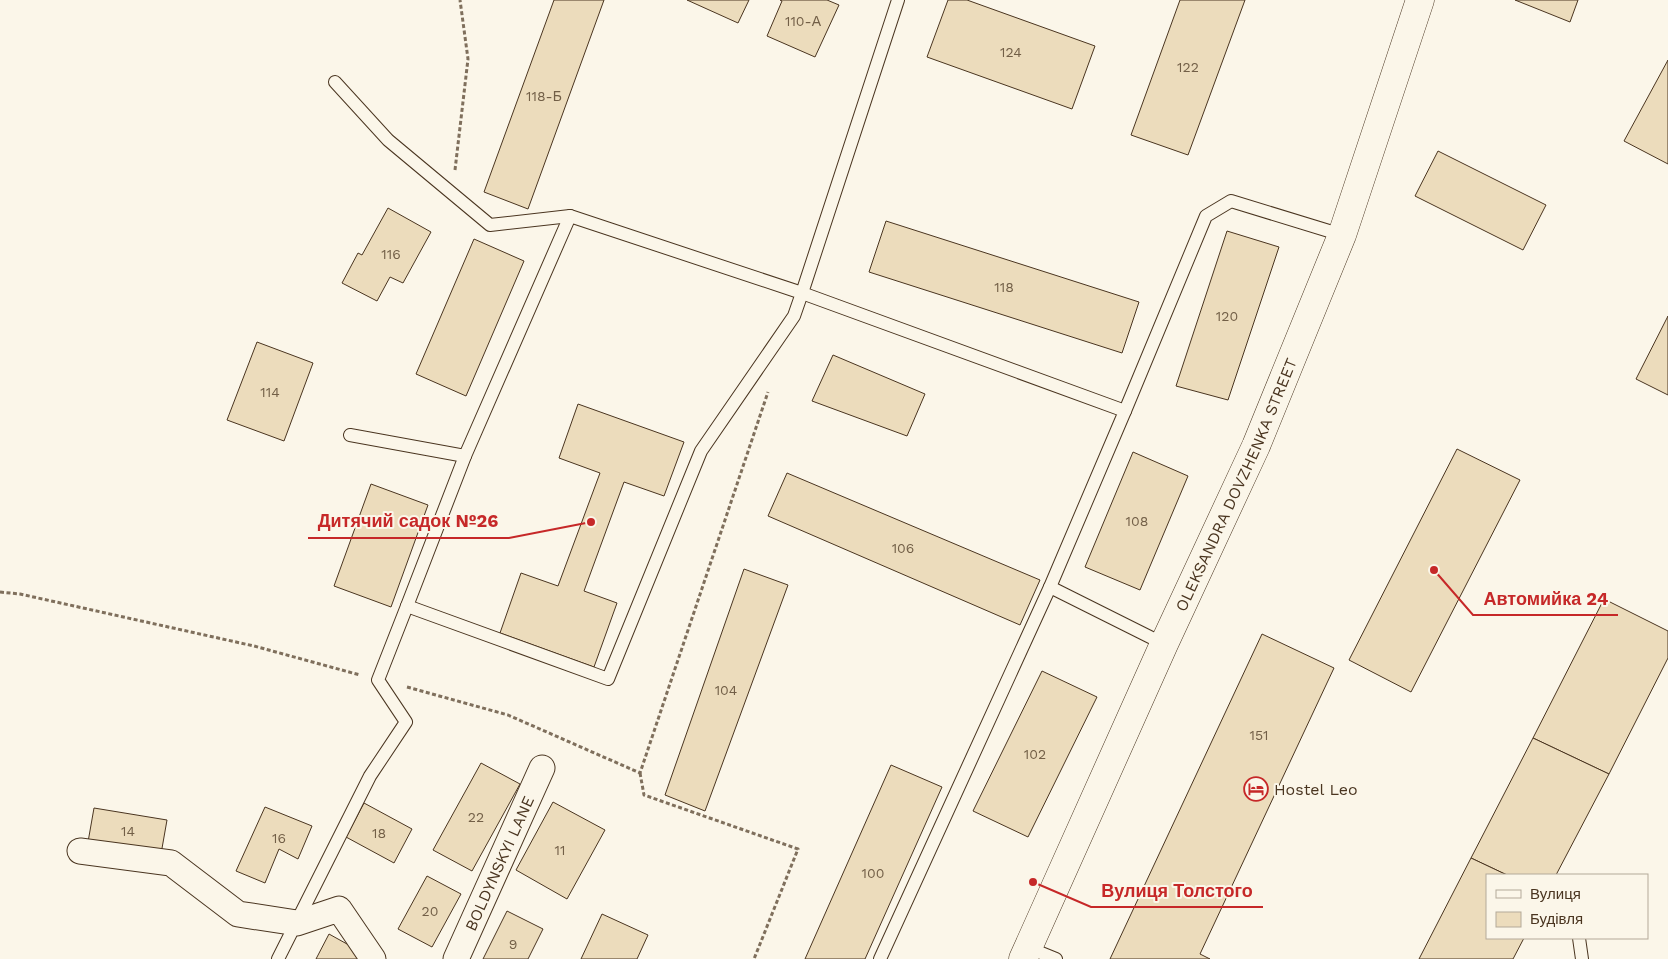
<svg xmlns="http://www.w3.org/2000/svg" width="1668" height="959" font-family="'Work Sans',sans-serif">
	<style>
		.building { fill: #ecdcbc; stroke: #4a3520 }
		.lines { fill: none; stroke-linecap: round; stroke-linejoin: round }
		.lane-casing { stroke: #4a3520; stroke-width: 14 }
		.street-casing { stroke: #4a3520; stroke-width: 27 }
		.secondary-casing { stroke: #4a3520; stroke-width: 29 }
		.path { stroke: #7f6f5c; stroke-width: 3; stroke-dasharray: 4 2.5; stroke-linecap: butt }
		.lane { stroke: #fbf6e9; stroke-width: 12 }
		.street { stroke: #fbf6e9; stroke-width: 25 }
		.secondary { stroke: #fbf6e9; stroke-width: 28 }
		.labels { text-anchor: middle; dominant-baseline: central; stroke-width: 4; stroke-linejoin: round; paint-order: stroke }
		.number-label { font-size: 14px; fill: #725f47 }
		.street-label { font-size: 16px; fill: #4a3520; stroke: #fbf6e9 }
		.poi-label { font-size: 16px; fill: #4a3520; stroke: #fbf6e9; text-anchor: start }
		.leader { fill: none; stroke: #c62828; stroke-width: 2 }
		.callout-dot { fill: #c62828; stroke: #fbf6e9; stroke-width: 2 }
		.callout-label { font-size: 18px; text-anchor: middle; font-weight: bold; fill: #c62828; stroke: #fbf6e9; stroke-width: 4; stroke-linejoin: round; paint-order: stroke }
	</style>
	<rect width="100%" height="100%" fill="#fbf6e9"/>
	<!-- building -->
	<g class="building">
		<path d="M554 0H604L528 209 484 192Z"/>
		<path d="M687 0H749L738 23Z"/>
		<path d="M780 0H827L839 5 815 57 767 36 782 1Z"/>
		<path d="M948 0H967L1095 46 1072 109 927 57Z"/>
		<path d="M1180 0H1245L1188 155 1131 135Z"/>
		<path d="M1515 0H1578L1570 22Z"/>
		<path d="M1668 60V164L1624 141Z"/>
		<path d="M1438 151 1546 205 1523 250 1415 196Z"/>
		<path d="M388 208 431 232 403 283 390 277 377 301 342 283 358 253 362 255Z"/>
		<path d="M886 221 1139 302 1122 353 869 272Z"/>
		<path d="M1227 231 1279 247 1228 400 1176 386Z"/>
		<path d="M474 239 524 261 466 396 416 374Z"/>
		<path d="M1668 316V395L1636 379Z"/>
		<path d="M257 342 313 363 284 441 227 420Z"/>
		<path d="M833 355 925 394 907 436 812 401Z"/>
		<path d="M578 404 684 442 664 496 624 482 584 591 617 603 594 667 500 633 521 573 558 586 600 473 559 458Z"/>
		<path d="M1457 449 1520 480 1411 692 1349 660Z"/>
		<path d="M1133 452 1188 476 1140 590 1085 567Z"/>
		<path d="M787 473 1040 580 1020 625 768 516Z"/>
		<path d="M371 484 428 505 391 607 334 586Z"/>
		<path d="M744 569 788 585 705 811 665 795Z"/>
		<path d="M1604 599 1668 631V658L1609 774 1533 738Z"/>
		<path d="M1262 634 1334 668 1200 954 1210 959H1110Z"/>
		<path d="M1042 671 1097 697 1028 837 973 811Z"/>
		<path d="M1533 738 1609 774 1556 875H1507L1471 858Z"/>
		<path d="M481 763 520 784 472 871 433 850Z"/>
		<path d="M891 765 942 787 865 959H805Z"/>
		<path d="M553 802 605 830 567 899 516 870Z"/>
		<path d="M364 803 412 829 394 863 346 837Z"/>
		<path d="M265 807 312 826 298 859 279 849 265 883 236 871Z"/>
		<path d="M94 808 167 820 161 854 88 842Z"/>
		<path d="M1471 858 1507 875H1487V938H1524L1513 959H1419Z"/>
		<path d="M427 876 461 894 432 947 398 929Z"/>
		<path d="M507 911 543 929 528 959H483Z"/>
		<path d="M602 914 648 935 637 959H581Z"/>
		<path d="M329 934 365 954 362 959H316Z"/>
	</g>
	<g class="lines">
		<!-- lane casing -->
		<g class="lane-casing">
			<g id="lane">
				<path d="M898 0 802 293 1125 411 1050 587 1164 644"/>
				<path d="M1125 411 1206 216 1231 201 1342 235"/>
				<path d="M350 435 465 456 570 216"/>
				<path d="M407 606 465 456"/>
				<path d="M1579 938 1582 959"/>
				<path d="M1029 948 1056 959"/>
				<path d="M278 959 370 776 406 722 378 680 407 606 608 679 701 451 794 316 802 293 570 216 490 225 388 140 335 82"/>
				<path d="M880 959 1050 587"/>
			</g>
		</g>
		<!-- street casing -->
		<g class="street-casing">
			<g id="street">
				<path d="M80 851 171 863 238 914 297 923 339 909 373 959"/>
				<path id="s1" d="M456 959 542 768"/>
			</g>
		</g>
		<!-- secondary casing -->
		<g class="secondary-casing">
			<g id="secondary">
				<path id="s2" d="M1023 959 1164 644 1256 446 1342 235 1420 0"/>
			</g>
		</g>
		<!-- path -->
		<g class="path">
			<path d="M455 170 468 59 460 0"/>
			<path d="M0 592 20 594 254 646 360 675"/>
			<path d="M407 687 508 715 640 773 768 392"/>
			<path d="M640 773 644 795 798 849 754 959"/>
		</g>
		<!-- lane -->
		<use href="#lane" class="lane"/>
		<!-- street -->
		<use href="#street" class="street"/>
		<!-- secondary -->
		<use href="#secondary" class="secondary"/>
	</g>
	<!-- icons -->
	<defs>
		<g id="hotel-ring" transform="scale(1.25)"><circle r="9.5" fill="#fbf6e9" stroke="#c62828" stroke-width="1.5"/><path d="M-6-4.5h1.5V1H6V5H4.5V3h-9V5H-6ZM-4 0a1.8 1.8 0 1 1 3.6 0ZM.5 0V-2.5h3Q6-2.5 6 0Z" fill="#c62828"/></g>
	</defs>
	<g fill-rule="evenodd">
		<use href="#hotel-ring" x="1256" y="789"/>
	</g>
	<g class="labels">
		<!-- number labels -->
		<g class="number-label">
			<text x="803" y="21">110-А</text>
			<text x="1011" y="52">124</text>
			<text x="1188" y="67">122</text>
			<text x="544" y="96">118-Б</text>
			<text x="391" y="254">116</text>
			<text x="1004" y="287">118</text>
			<text x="1227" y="316">120</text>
			<text x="270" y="392">114</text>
			<text x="1137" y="521">108</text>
			<text x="903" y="548">106</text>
			<text x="726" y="690">104</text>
			<text x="1259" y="735">151</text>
			<text x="1035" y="754">102</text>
			<text x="476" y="817">22</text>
			<text x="128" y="831">14</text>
			<text x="379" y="833">18</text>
			<text x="279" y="838">16</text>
			<text x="560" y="850">11</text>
			<text x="873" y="873">100</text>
			<text x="430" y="911">20</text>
			<text x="513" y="944">9</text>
		</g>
		<!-- street labels -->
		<g class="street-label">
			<text stroke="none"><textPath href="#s2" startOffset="520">OLEKSANDRA DOVZHENKA STREET</textPath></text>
			<text stroke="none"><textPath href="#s1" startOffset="105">BOLDYNSKYI LANE</textPath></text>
		</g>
		<!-- poi labels -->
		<g class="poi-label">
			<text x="1274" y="789">Hostel Leo</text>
		</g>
	</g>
	<!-- callouts -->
	<path class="leader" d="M591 522L509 538H308M1434 570L1473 615H1618M1033 882L1091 907H1263"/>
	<g class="callout-dot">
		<circle cx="591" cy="522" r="5"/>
		<circle cx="1434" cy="570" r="5"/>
		<circle cx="1033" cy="882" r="5"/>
	</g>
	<g class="callout-label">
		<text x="408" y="527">Дитячий садок №26</text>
		<text x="1546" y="605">Автомийка 24</text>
		<text x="1177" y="897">Вулиця Толстого</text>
	</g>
	<!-- legend -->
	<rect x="1486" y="874" width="162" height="65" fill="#fbf6e9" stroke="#b4a999"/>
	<rect x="1496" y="890" width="25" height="8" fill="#fbf6e9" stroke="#b4a999"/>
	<text x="1530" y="899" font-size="15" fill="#4a3520">Вулиця</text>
	<rect x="1496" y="912" width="25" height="15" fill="#ecdcbc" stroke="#b4a999"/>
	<text x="1530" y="924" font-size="15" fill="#4a3520">Будівля</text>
</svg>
